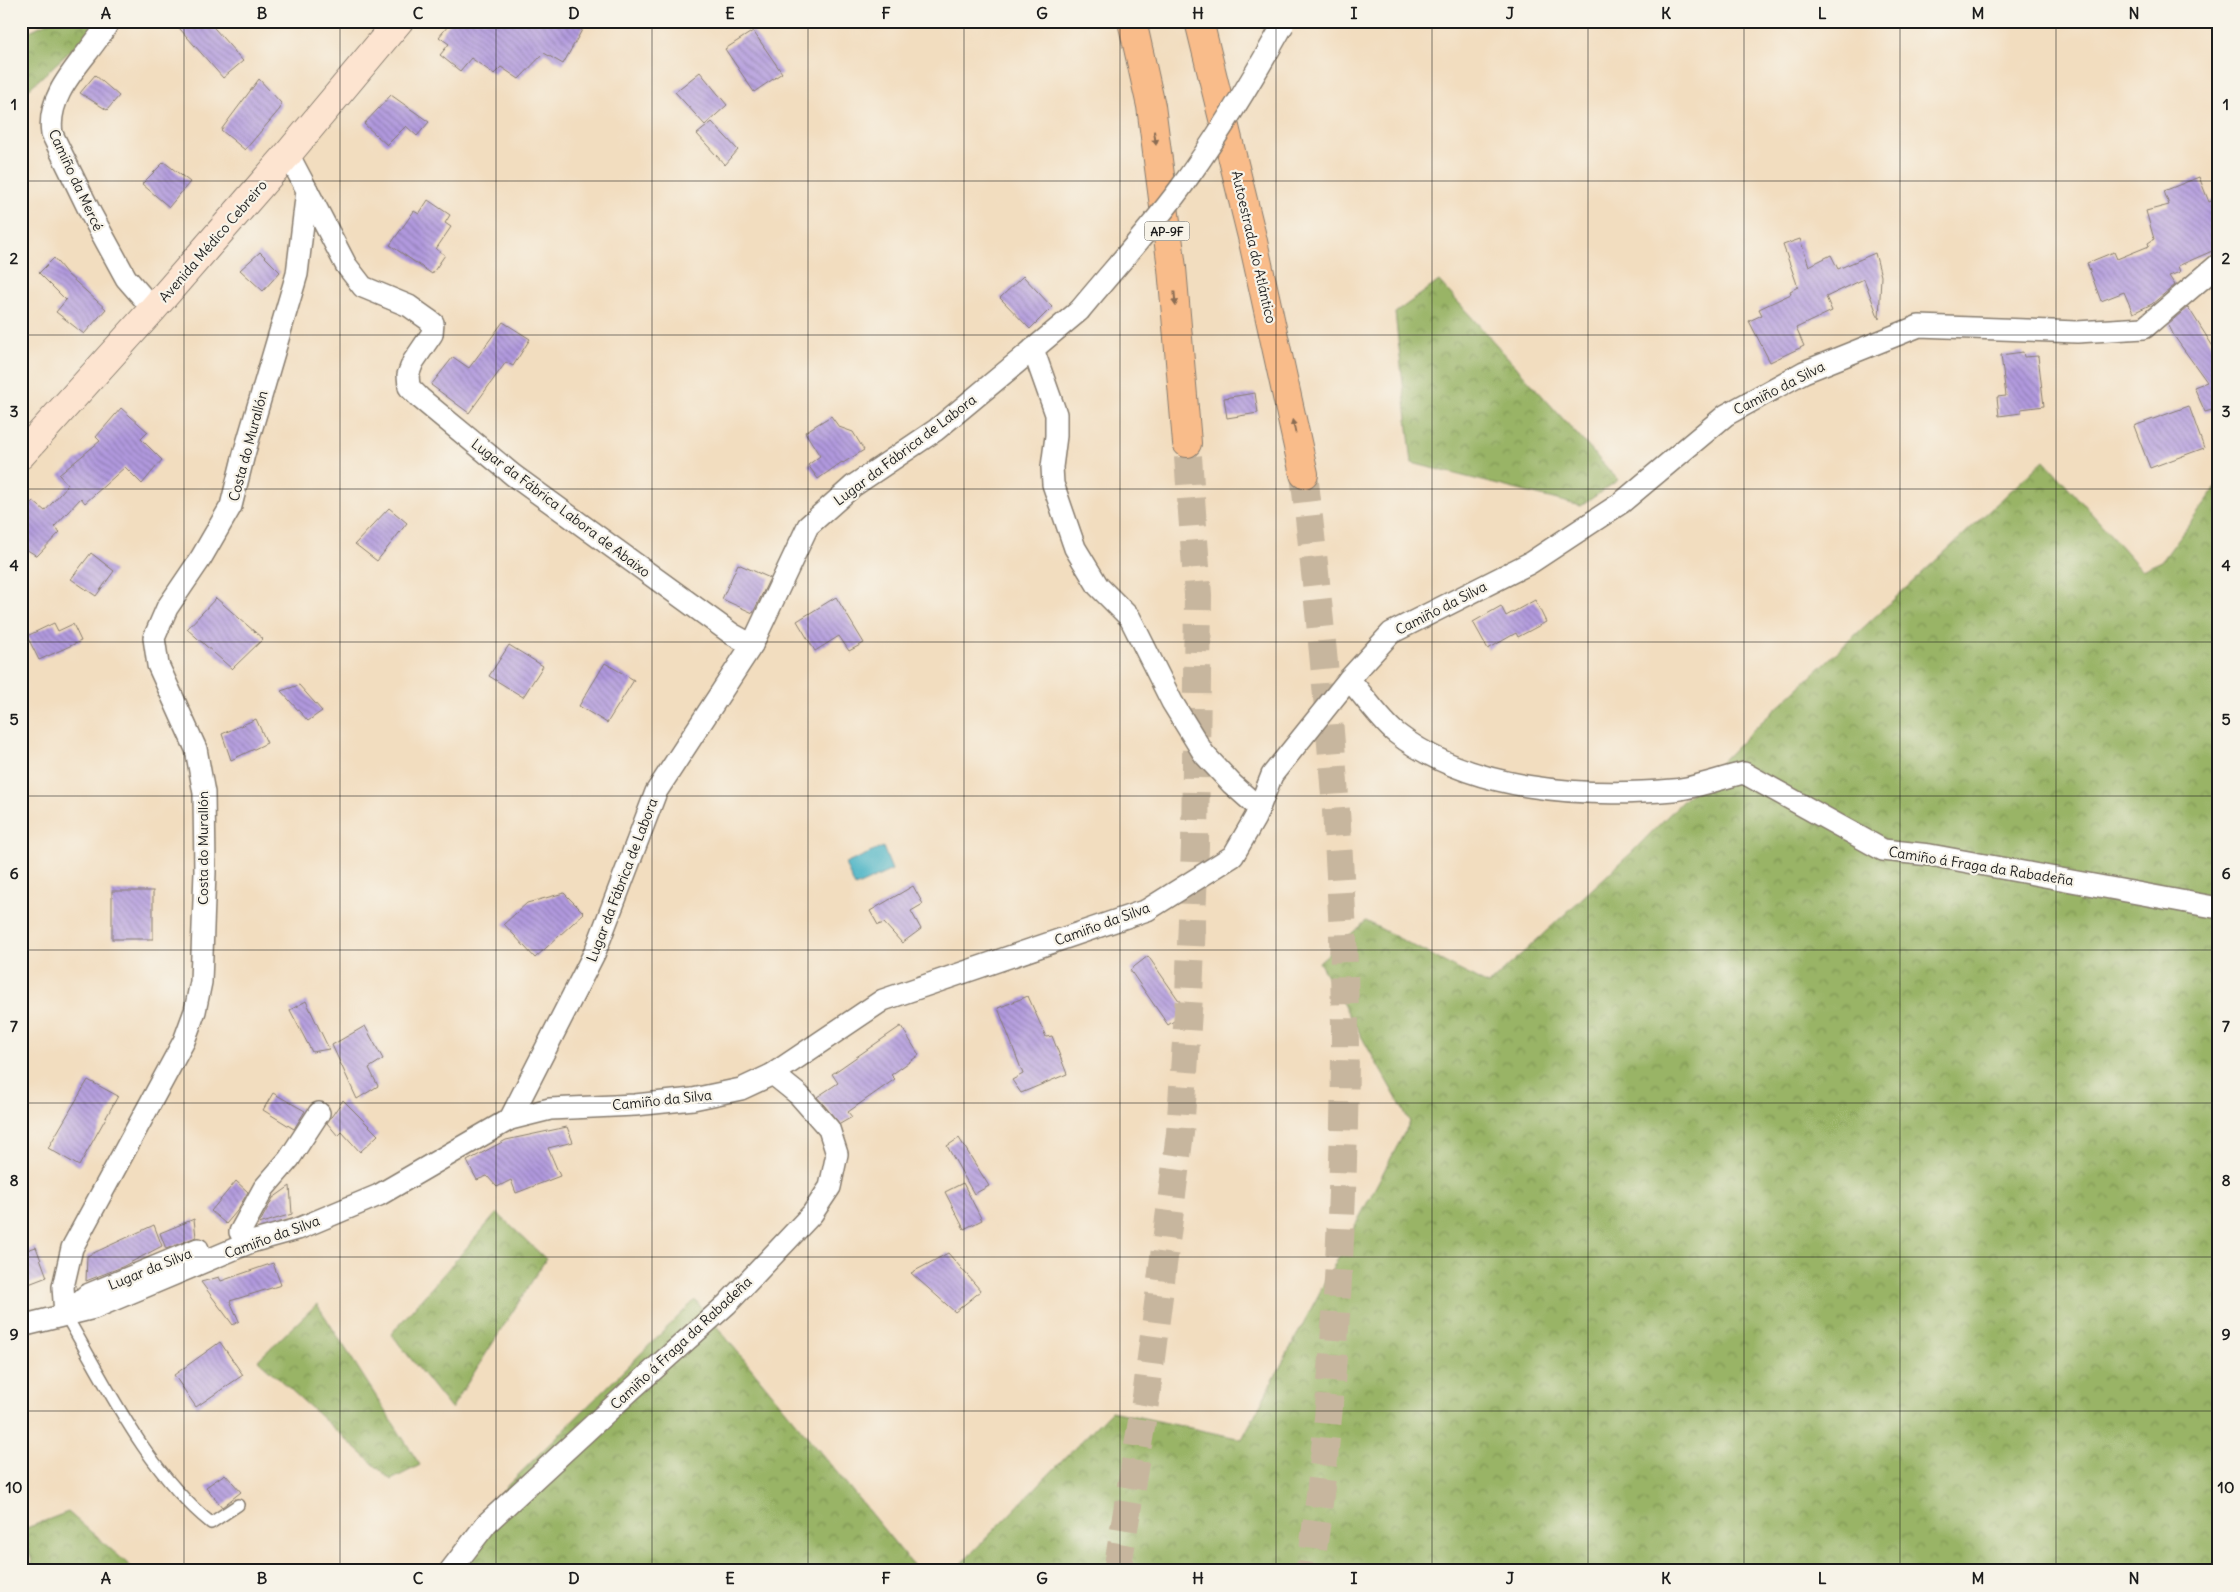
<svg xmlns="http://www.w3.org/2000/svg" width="2240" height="1592" font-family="Delius,sans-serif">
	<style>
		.forest { fill: url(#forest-crowns); stroke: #5a6841 }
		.water { fill: #47b2c5; stroke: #326770 }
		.building { fill: url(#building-back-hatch) }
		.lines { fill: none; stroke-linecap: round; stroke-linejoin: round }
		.motorway-tunnel { stroke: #c7b69e; stroke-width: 28; stroke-dasharray: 28 14; stroke-linecap: butt }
		.service-casing { stroke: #877c6e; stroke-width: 14 }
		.minor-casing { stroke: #877c6e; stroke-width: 24 }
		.secondary-casing { stroke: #877c6e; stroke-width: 30 }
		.motorway-casing { stroke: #877c6e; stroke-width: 30 }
		.service { stroke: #fff; stroke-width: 11 }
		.minor { stroke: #fff; stroke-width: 21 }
		.secondary { stroke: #fde4d0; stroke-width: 28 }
		.motorway { stroke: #f9bc8a; stroke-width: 28 }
		.minor-bridge-casing { stroke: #877c6e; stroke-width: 24; stroke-linecap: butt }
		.minor-bridge { stroke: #fff; stroke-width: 21 }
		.oneway { fill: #8a6c53 }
		.grid { fill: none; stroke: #1c1c1c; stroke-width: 1; stroke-opacity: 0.55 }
		.labels { text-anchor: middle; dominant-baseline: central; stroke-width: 4.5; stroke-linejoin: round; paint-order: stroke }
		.shield { fill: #f7f3e8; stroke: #5e5c59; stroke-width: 1 }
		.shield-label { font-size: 12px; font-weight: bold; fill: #1c1c1c }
		.street-label { font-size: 14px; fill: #1c1c1c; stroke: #f7f3e8 }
		.neatline { fill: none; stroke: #1c1c1c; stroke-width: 2 }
		.grid-label { font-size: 16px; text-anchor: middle; font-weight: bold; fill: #1c1c1c }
	</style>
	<defs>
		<pattern id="forest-crowns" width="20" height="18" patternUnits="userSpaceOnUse" patternTransform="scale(1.25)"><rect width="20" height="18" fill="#99b466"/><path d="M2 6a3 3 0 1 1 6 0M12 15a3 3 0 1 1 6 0" fill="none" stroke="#7c9253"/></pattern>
		<pattern id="building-back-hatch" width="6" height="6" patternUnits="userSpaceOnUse" patternTransform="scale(1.25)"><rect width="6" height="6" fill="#b199de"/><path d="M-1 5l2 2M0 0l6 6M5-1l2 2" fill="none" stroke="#8f7cb3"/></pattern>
	</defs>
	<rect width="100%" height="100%" fill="#f7f3e8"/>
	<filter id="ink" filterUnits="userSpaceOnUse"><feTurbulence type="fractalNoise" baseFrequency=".02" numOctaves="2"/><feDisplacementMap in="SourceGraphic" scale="10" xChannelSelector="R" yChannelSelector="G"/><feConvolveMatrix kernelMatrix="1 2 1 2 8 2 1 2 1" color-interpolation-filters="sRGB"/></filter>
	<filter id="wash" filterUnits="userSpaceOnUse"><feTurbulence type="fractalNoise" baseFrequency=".0096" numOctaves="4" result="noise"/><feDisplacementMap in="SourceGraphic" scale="20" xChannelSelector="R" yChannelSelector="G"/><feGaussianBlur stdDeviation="1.12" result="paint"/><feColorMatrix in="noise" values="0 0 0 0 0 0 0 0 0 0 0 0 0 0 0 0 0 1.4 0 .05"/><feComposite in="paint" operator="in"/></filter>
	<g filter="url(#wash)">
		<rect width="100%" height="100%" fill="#f2ddbf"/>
		<!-- forest -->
		<g class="forest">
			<path d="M51 21H103L21 96V35Z"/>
			<path d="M1439 281 1618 480 1581 506 1412 463 1395 313Z"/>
			<path d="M2044 460 2142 570 2162 561 2219 484V1571H954L1111 1411 1242 1439 1410 1122 1319 962 1366 921 1488 985 1630 854 1755 728Z"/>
			<path d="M497 1213 546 1259 451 1409 391 1334Z"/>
			<path d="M695 1300 918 1571H460L497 1496Z"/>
			<path d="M317 1304 420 1465 391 1480 258 1360Z"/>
			<path d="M68 1512 136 1571H34L24 1529Z"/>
		</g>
		<!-- water -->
		<path class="water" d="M883 847 892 870 855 887 845 864Z"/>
		<g id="blocks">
			<!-- building -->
			<g class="building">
				<path d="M173 21H208L243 61 223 78Z"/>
				<path d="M452 21H587L563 64 544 53 519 79 501 67 494 74 471 58 460 71 440 55 449 44 439 37Z"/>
				<path d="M753 31 782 73 754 92 725 49Z"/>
				<path d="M700 72 727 105 705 125 675 92Z"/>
				<path d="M95 75 119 96 107 110 80 93Z"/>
				<path d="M259 79 281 103 280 109 245 150 221 130Z"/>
				<path d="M391 95 429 122 417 136 406 126 387 145 364 124Z"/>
				<path d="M712 122 738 150 725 165 697 134Z"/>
				<path d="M164 162 190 182 169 207 142 184Z"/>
				<path d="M2199 177 2209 202 2219 198V248L2178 266 2180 272 2169 276 2175 285 2152 304 2133 313 2124 292 2101 301 2087 263 2114 252 2117 259 2149 246 2148 243 2154 239 2146 211 2169 205 2164 191Z"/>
				<path d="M428 200 450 215 445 223 451 227 436 249 445 255 432 274 390 245 414 211 419 214Z"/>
				<path d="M1800 239 1809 266 1831 255 1838 269 1875 253 1881 276 1879 319 1864 279 1826 297 1832 311 1796 328 1804 346 1770 362 1749 321 1762 315 1759 309 1791 294 1790 291 1798 287 1783 245Z"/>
				<path d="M260 252 280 272 263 291 240 270Z"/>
				<path d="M54 258 67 274 106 309 84 334 56 312 66 300 39 273Z"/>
				<path d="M1023 276 1052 307 1030 329 1000 298Z"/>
				<path d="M2188 307 2219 356V408L2205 412 2194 387 2207 382 2174 336 2168 324Z"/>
				<path d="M503 322 530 339 513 366 506 362 469 413 431 385 453 357 469 368Z"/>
				<path d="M2023 352 2024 357 2038 356 2044 406 2021 409V413L1999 416 1997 397 2006 396 2001 355Z"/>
				<path d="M1255 393 1258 413 1227 418 1224 398Z"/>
				<path d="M2189 406 2204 448 2150 468 2134 426Z"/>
				<path d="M121 408 148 432 141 439 162 460 142 484 125 467 85 503 81 498 54 527 60 532 37 556 21 546V535L28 528 21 522V514L33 501 45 511 68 485 59 475 100 441 96 437Z"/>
				<path d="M831 416 839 427 853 432 864 450 843 463 842 462 818 479 808 465 820 456 805 432Z"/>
				<path d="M389 508 407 523 377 561 355 544Z"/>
				<path d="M91 553 114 571 96 596 71 579Z"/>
				<path d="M738 564 770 578 753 613 722 599Z"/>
				<path d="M836 597 864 643 849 651 839 636 815 651 797 621Z"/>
				<path d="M216 598 263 639 232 669 187 629Z"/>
				<path d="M1535 600 1546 622 1518 637 1516 633 1488 649 1473 622 1501 606 1506 616Z"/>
				<path d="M54 623 58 631 73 624 81 641 39 660 27 636Z"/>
				<path d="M509 645 543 666 523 697 489 676Z"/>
				<path d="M605 663 634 680 607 723 579 706Z"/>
				<path d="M299 685 322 711 308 721 281 691Z"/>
				<path d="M256 719 267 743 231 760 222 734Z"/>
				<path d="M913 886 923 904 911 911 921 929 902 943 884 923 878 925 870 911Z"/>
				<rect x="112" y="891" width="41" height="48"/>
				<path d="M564 893 584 913 535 958 504 924 527 903Z"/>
				<path d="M1148 956 1187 1012 1168 1025 1130 970Z"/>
				<path d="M1028 996 1046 1037 1052 1036 1067 1074 1021 1093 1012 1080 1023 1074 998 1008Z"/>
				<path d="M306 1001 329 1049 312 1052 290 1010Z"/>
				<path d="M365 1026 383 1059 369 1068 378 1086 357 1099 332 1045Z"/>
				<path d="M901 1026 919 1055 891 1075 895 1079 848 1112 852 1117 840 1124 817 1097 838 1083 832 1074Z"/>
				<path d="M88 1080 118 1096 79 1166 48 1148Z"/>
				<path d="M273 1093 305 1111 294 1129 263 1110Z"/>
				<path d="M343 1100 378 1135 360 1152 342 1132 338 1136 327 1123Z"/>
				<path d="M567 1127 573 1142 548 1148 560 1176 516 1193 511 1180 497 1187 487 1176 477 1180 467 1161 506 1140Z"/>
				<path d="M959 1138 989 1186 974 1194 947 1146Z"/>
				<path d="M236 1181 248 1192 237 1211 226 1224 211 1211Z"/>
				<path d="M963 1183 982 1220 964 1229 945 1192Z"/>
				<path d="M290 1186 292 1214 259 1224 273 1198Z"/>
				<path d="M194 1219 196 1237 166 1249 160 1233Z"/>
				<path d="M154 1225 162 1246 122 1267 86 1281 87 1256Z"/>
				<path d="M36 1247 47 1277 21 1287V1252Z"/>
				<path d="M948 1253 981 1291 955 1312 911 1273Z"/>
				<path d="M273 1263 281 1285 230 1301 239 1321 233 1325 201 1282 219 1277 221 1281Z"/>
				<path d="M220 1342 243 1375 196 1407 174 1375Z"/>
				<path d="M225 1474 241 1492 222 1507 206 1487Z"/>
			</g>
		</g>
	</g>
	<g filter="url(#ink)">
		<use href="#blocks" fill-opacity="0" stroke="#877c6e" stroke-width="1"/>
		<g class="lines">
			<!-- motorway-tunnel -->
			<g class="motorway-tunnel">
				<path d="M1304 474C1321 620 1335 767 1342 914 1347 1016 1345 1117 1341 1218 1336 1336 1327 1454 1310 1571"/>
				<path d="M1117 1571 1146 1397 1180 1133 1189 996 1195 845 1198 595 1187 443"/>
			</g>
			<!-- service casing -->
			<g class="service-casing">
				<path id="service" d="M65 1314C106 1384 147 1472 211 1523L238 1505"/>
			</g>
			<!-- minor casing -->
			<g class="minor-casing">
				<g id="minor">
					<path d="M109 21C90 57 45 89 52 134L91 214 126 278 153 309"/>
					<path d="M307 190 346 265 363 287 409 306 433 323 432 334 413 362 408 375 409 387 420 398 513 475 732 634 752 645"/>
					<path d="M1033 349 1056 414V436L1052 467 1053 484 1075 548 1098 586 1130 618 1172 702 1204 754 1232 784 1259 808"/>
					<path d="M1349 679C1363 695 1381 721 1396 733 1470 791 1583 798 1673 790 1696 788 1721 778 1744 773L1883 850 1930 855 2219 908"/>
					<path d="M510 1119 595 952 656 792 752 645 808 526 853 486 936 430 1079 311"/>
					<path d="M240 1232 264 1188 289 1159 319 1113"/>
					<path d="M73 1308 87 1295 198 1249"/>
					<path d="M65 1314 63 1287 72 1248 184 1041 195 1011 201 982 205 872 204 793 196 749 158 665 154 638 167 608 201 558 231 506 244 454 297 274 307 190 288 154"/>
					<path d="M21 1326 94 1308 251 1242 298 1229 379 1195 510 1119 550 1109 635 1105 693 1099 741 1089 773 1074 883 1000 1147 910 1233 856 1255 818 1272 775 1349 679 1391 633 1530 563 1621 503 1726 415 1804 372 1919 326 2077 332 2144 328 2219 264"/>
					<path d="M450 1571 487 1523 632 1389 727 1304 812 1214 830 1187 837 1154 829 1129 799 1095 773 1074"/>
				</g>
			</g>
			<!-- secondary casing -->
			<g class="secondary-casing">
				<path id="secondary" d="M21 455 153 309 288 154 399 21"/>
			</g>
			<!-- motorway casing -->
			<g class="motorway-casing">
				<g id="motorway">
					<path d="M1132 21 1151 106 1172 268 1187 443"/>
					<path d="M1199 21 1252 237 1304 474"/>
				</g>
			</g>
			<!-- service -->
			<use href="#service" class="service"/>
			<!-- minor -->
			<use href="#minor" class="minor"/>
			<!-- secondary -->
			<use href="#secondary" class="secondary"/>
			<!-- motorway -->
			<use href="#motorway" class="motorway"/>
			<!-- minor-bridge casing -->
			<g class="minor-bridge-casing">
				<path id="minor-bridge" d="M1079 311C1112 271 1148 232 1179 190 1218 137 1251 82 1283 25"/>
			</g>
			<!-- minor-bridge -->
			<use href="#minor-bridge" class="minor-bridge"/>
		</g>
		<!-- one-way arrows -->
		<defs><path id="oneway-solid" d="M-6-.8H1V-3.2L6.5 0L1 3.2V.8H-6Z" transform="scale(1.25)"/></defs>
		<g class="oneway">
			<use href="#oneway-solid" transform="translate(1155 138) rotate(82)"/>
			<use href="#oneway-solid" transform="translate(1175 299) rotate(85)"/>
			<use href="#oneway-solid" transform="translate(1294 426) rotate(-102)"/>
		</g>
	</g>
	<!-- grid -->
	<path class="grid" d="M184 21V1571M340 21V1571M496 21V1571M652 21V1571M808 21V1571M964 21V1571M1120 21V1571M1276 21V1571M1432 21V1571M1588 21V1571M1744 21V1571M1900 21V1571M2056 21V1571M21 181H2219M21 335H2219M21 489H2219M21 642H2219M21 796H2219M21 950H2219M21 1103H2219M21 1257H2219M21 1411H2219"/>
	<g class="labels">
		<!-- shield labels -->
		<rect class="shield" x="1144.5" y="221.5" width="45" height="19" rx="4"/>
		<g class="shield-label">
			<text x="1167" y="231">AP-9F</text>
		</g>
		<!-- street labels -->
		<g class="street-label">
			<text transform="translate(76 180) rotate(65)">Camiño da Mercé</text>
			<text transform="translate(213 241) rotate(-49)">Avenida Médico Cebreiro</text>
			<text transform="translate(1254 247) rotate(77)">Autoestrada do Atlántico</text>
			<text transform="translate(1779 388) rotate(-27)">Camiño da Silva</text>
			<text transform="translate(248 446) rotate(-75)">Costa do Murallón</text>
			<text transform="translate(905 450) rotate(-37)">Lugar da Fábrica de Labora</text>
			<text transform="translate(561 508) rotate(37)">Lugar da Fábrica Labora de Abaixo</text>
			<text transform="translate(1441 608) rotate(-27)">Camiño da Silva</text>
			<text transform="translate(203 848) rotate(-90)">Costa do Murallón</text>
			<text transform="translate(1981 866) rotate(9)">Camiño á Fraga da Rabadeña</text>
			<text transform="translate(622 880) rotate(-69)">Lugar da Fábrica de Labora</text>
			<text transform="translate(1102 924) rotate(-20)">Camiño da Silva</text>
			<text transform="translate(662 1100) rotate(-6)">Camiño da Silva</text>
			<text transform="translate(272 1237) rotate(-20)">Camiño da Silva</text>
			<text transform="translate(150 1269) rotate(-22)">Lugar da Silva</text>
			<text transform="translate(681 1343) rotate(-43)">Camiño á Fraga da Rabadeña</text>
		</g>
	</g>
	<!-- margin -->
	<rect width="2240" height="1592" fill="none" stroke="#f7f3e8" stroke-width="55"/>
	<rect x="28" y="28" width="2184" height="1536" class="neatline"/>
	<g class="grid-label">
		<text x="106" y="19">A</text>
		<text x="262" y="19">B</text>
		<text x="418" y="19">C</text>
		<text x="574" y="19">D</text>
		<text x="730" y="19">E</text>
		<text x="886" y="19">F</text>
		<text x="1042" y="19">G</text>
		<text x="1198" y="19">H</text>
		<text x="1354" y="19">I</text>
		<text x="1510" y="19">J</text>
		<text x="1666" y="19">K</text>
		<text x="1822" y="19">L</text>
		<text x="1978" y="19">M</text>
		<text x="2134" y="19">N</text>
		<text x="14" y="110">1</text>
		<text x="2226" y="110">1</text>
		<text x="14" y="264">2</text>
		<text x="2226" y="264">2</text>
		<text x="14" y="417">3</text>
		<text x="2226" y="417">3</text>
		<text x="14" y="571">4</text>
		<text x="2226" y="571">4</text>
		<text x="14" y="725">5</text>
		<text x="2226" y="725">5</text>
		<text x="14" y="879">6</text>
		<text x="2226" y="879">6</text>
		<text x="14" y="1032">7</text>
		<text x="2226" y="1032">7</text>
		<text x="14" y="1186">8</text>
		<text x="2226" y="1186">8</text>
		<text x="14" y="1340">9</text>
		<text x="2226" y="1340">9</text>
		<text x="14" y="1493">10</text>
		<text x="2226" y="1493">10</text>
		<text x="106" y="1584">A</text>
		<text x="262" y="1584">B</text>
		<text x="418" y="1584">C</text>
		<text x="574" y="1584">D</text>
		<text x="730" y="1584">E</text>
		<text x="886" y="1584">F</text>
		<text x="1042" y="1584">G</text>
		<text x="1198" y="1584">H</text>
		<text x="1354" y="1584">I</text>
		<text x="1510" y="1584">J</text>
		<text x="1666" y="1584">K</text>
		<text x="1822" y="1584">L</text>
		<text x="1978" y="1584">M</text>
		<text x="2134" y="1584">N</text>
	</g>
</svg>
